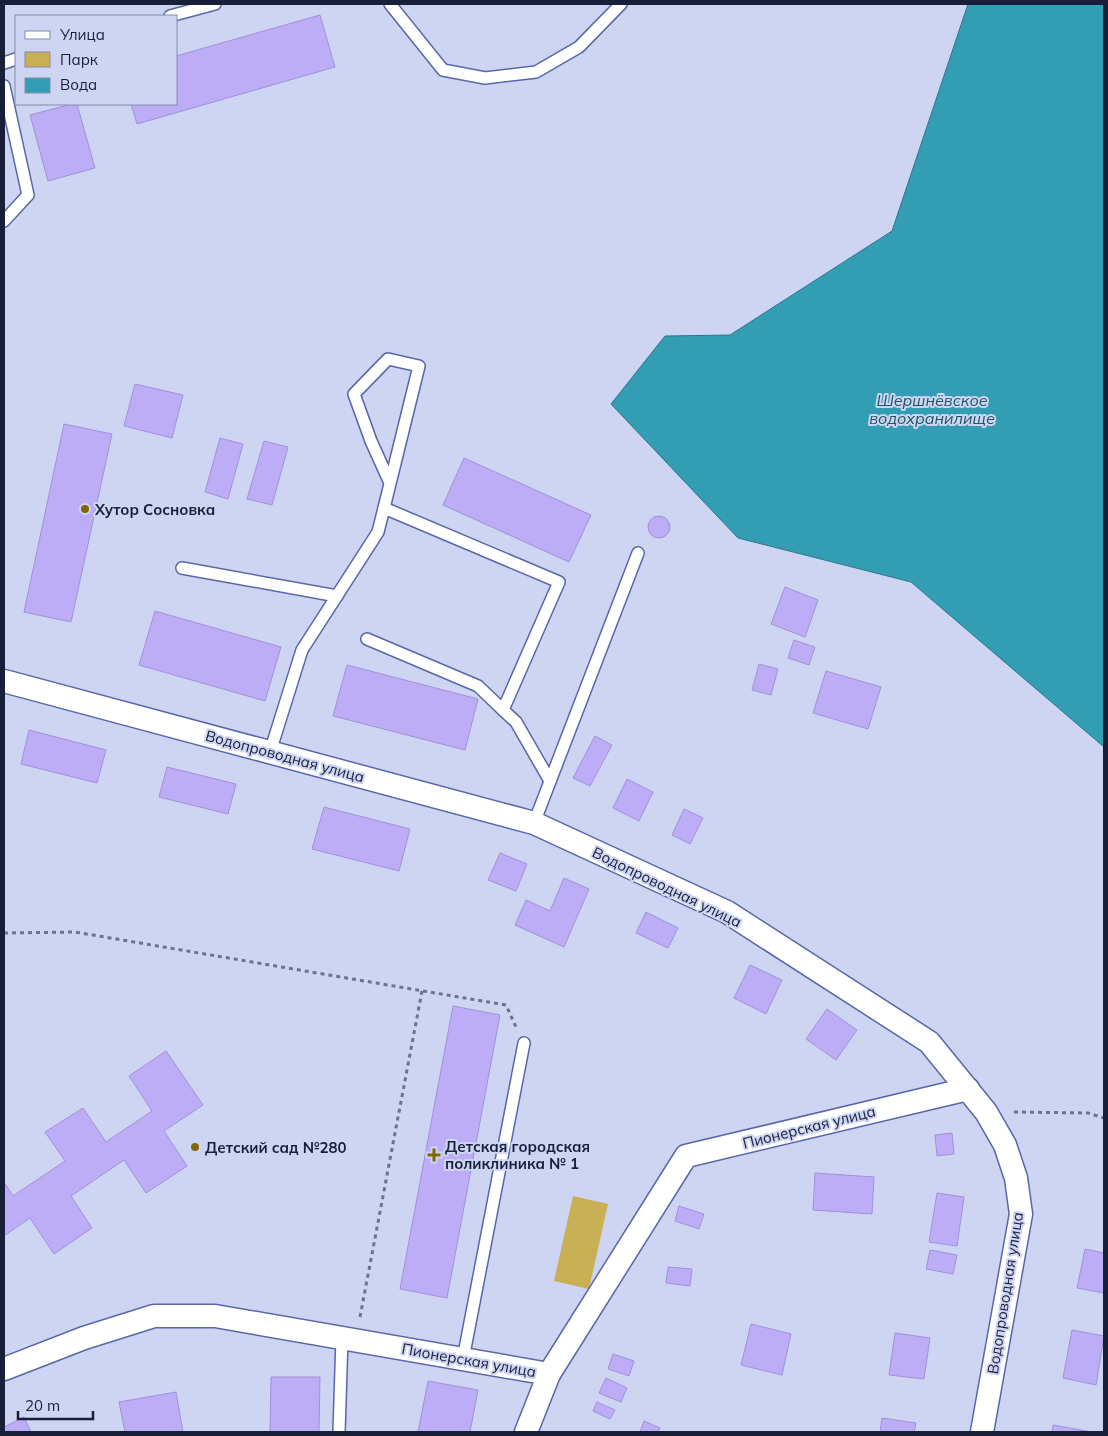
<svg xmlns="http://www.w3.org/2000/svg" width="1108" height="1436" font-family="Mulish,sans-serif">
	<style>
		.green { fill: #c9b055 }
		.water { fill: #339db3; stroke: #2b778e }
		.building { fill: #bdadf7; stroke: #a191d9 }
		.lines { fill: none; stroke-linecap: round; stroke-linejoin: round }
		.service-casing { stroke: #5967a8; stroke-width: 14 }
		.minor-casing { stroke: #5967a8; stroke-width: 25 }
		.path { stroke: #6c728f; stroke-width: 3; stroke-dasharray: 4 4; stroke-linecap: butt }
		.service { stroke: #fff; stroke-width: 11 }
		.minor { stroke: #fff; stroke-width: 22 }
		.poi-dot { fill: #7f6800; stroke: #cdd5f3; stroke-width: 2 }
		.labels { text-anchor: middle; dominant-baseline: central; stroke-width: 4; stroke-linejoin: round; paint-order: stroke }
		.poi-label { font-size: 15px; font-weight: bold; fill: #191e39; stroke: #cdd5f3; text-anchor: start }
		.street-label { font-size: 15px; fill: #191e39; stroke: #cdd5f3 }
		.water-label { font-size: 16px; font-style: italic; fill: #1d5662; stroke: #cdd5f3 }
	</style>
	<rect width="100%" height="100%" fill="#cdd5f3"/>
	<!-- green -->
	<path class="green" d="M573 1196 608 1204 589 1289 554 1281Z"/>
	<!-- water -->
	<path class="water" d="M968 4H1104V747L911 582 738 538 611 404 665 336 730 335 892 231Z"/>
	<!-- building -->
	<g class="building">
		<path d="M320 15 335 67 137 124 131 104H176V56Z"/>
		<path d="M72 104H77L95 168 48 181 30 115Z"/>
		<path d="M135 384 183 395 172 438 124 426Z"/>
		<path d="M64 424 112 434 71 622 24 612Z"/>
		<path d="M220 438 243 444 228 499 205 492Z"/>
		<path d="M264 441 288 447 272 505 247 499Z"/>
		<path d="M464 458 591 515 569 562 443 505Z"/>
		<circle cx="659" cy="527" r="11"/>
		<path d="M785 587 818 600 805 637 771 624Z"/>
		<path d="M155 611 281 647 265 701 139 665Z"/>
		<path d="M794 640 815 647 809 665 788 658Z"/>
		<path d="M759 664 778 669 771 695 752 690Z"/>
		<path d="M347 665 478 699 465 750 333 716Z"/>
		<path d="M826 671 881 687 868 729 813 713Z"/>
		<path d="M29 730 106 750 97 783 21 764Z"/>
		<path d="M595 736 612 745 590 786 573 778Z"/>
		<path d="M167 767 236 784 228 814 159 797Z"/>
		<path d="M627 779 653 792 639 821 613 808Z"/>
		<path d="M324 807 410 829 399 871 312 849Z"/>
		<path d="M684 809 703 818 690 844 672 835Z"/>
		<path d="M500 853 527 864 516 891 488 880Z"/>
		<path d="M564 878 589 889 564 947 515 925 526 900 550 911Z"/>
		<path d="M646 912 678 928 668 948 636 933Z"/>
		<path d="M750 965 782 980 766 1014 734 998Z"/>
		<path d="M453 1006 500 1015 447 1298 400 1289Z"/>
		<path d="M827 1009 857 1030 836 1060 806 1039Z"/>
		<path d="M166 1051 203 1105 164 1131 187 1166 146 1193 124 1160 71 1196 92 1228 54 1254 30 1218 4 1236V1182L13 1196 65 1161 45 1132 83 1108 106 1142 152 1111 129 1076Z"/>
		<path d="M952 1133 954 1154 937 1156 935 1135Z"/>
		<path d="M815 1173 874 1177 872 1214 813 1210Z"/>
		<path d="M937 1193 964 1197 957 1246 929 1242Z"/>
		<path d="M679 1206 704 1214 699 1229 675 1221Z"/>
		<path d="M1085 1249 1104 1253V1293L1077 1288Z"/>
		<path d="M930 1250 957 1255 953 1274 926 1269Z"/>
		<path d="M668 1267 692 1269 690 1286 666 1283Z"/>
		<path d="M751 1324 791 1334 782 1375 741 1365Z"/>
		<path d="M1072 1330 1104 1336 1096 1385 1063 1378Z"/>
		<path d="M895 1333 930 1338 924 1379 889 1375Z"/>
		<path d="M613 1354 634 1361 629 1376 608 1369Z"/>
		<path d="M271 1377H320L319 1432H270Z"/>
		<path d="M606 1378 627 1388 621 1402 599 1393Z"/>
		<path d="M428 1381 478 1390 470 1432H418Z"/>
		<path d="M176 1392 183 1432H125L119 1402Z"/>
		<path d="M597 1402 615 1410 610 1419 593 1411Z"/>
		<path d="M24 1417 31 1432H4V1427Z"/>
		<path d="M882 1418 916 1423 914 1432H880Z"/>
		<path d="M644 1421 660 1428 658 1432H640Z"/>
		<path d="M1053 1425 1092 1432H1052Z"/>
	</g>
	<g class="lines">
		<!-- service casing -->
		<g class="service-casing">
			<g id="service">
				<path d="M390 4 443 70 485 78 536 72 579 47 621 4"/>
				<path d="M170 16 215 4"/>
				<path d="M4 63 16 59"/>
				<path d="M4 86 28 195 4 221"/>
				<path d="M384 508 419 366 388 359 354 394 371 441 390 483"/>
				<path d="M182 568 337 596"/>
				<path d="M367 639 478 686 503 710"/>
				<path d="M270 752 302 650 378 532 384 508 559 582 503 710 516 722 550 781"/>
				<path d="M534 823 638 553"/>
				<path d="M463 1359 524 1043"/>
				<path d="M339 1432 342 1338"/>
			</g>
		</g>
		<!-- minor casing -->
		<g class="minor-casing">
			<g id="minor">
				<path d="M4 681 534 823 727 912 929 1042 986 1112 1005 1145 1016 1178 1021 1214 982 1432"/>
				<path d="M4 1369 84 1338 154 1316H215L549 1374 686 1156 968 1089"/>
				<path d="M526 1432 549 1374"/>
			</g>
		</g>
		<!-- path -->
		<g class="path">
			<path d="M4 933 75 932 506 1005 516 1027"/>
			<path d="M1014 1112 1088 1113 1104 1118"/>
			<path d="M360 1317 422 991"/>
		</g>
		<!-- service -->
		<use href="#service" class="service"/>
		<!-- minor -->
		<use href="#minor" class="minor"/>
	</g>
	<!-- markers -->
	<g class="poi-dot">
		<circle cx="85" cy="509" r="5"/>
		<circle cx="195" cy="1147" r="5"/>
		<path d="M431.5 1147.5h5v5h5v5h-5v5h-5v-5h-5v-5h5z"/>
	</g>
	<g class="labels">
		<!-- poi labels -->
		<g class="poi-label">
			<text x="95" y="509">Хутор Сосновка</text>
			<text x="445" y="1146">Детская городская<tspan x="445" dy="17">поликлиника № 1</tspan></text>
			<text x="205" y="1147">Детский сад №280</text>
		</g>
		<!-- street labels -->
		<g class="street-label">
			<text transform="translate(285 756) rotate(15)">Водопроводная улица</text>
			<text transform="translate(667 887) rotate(26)">Водопроводная улица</text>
			<text transform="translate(809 1127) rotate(-14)">Пионерская улица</text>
			<text transform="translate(1005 1293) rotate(-81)">Водопроводная улица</text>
			<text transform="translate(469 1360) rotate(10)">Пионерская улица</text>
		</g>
		<!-- water labels -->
		<g class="water-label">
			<text x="932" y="400">Шершнёвское<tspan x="932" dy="18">водохранилище</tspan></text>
		</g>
	</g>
	<!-- border -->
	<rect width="1108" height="1436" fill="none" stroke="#191e39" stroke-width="10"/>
	<!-- legend -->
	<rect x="15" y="15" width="162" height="90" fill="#cdd5f3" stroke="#858ca9"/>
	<rect x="25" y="31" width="25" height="8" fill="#ffffff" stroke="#858ca9"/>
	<text x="60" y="40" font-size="15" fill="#191e39">Улица</text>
	<rect x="25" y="52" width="25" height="15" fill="#c9b055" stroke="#858ca9"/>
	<text x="60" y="65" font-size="15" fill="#191e39">Парк</text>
	<rect x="25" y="78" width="25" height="15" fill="#339db3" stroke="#858ca9"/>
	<text x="60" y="90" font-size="15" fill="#191e39">Вода</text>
	<!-- scale -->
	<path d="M18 1411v8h75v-8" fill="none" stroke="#191e39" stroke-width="2.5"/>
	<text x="25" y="1411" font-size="15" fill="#191e39" stroke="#cdd5f3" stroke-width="4" paint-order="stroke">20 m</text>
</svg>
